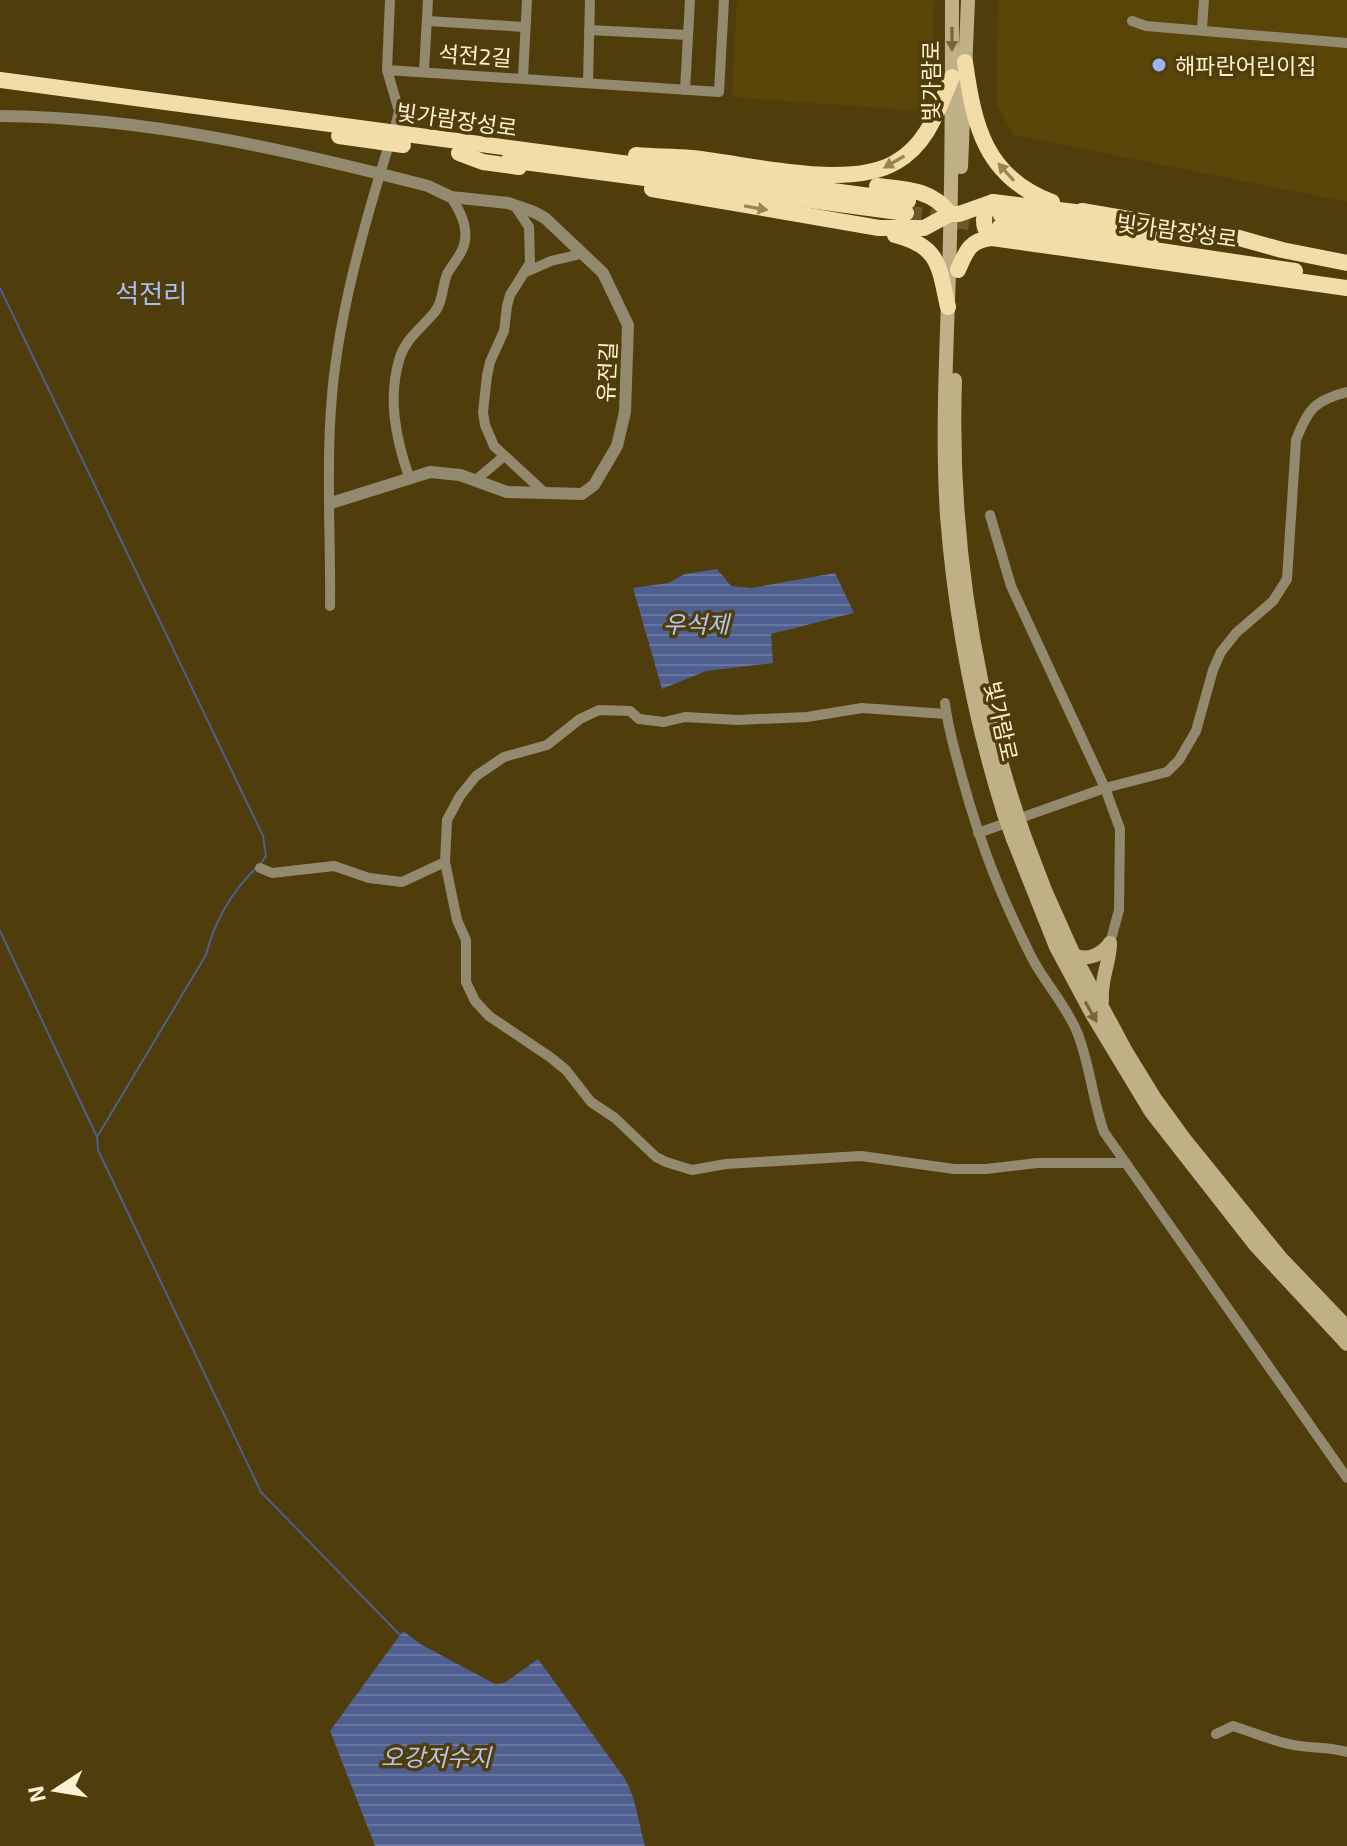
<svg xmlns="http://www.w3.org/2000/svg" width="1347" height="1846" font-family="'Exo 2','Noto Sans KR',sans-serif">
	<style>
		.built { fill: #584507 }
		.water { fill: url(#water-rules) }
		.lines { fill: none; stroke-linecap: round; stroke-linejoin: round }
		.stream { stroke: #4f5f90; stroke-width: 2 }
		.trunk-tunnel { stroke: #695929; stroke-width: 16; stroke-dasharray: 16 8; stroke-linecap: butt }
		.minor { stroke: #93896e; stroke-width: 10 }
		.tertiary { stroke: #93896e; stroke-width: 12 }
		.secondary { stroke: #c0b086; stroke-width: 14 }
		.trunk { stroke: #f2dda8; stroke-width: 16 }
		.secondary-bridge { stroke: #c0b086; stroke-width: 14 }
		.oneway { fill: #776636 }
		.oneway2 { fill: #988652 }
		.poi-dot { fill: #9cb4fd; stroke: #4f3e0b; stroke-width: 3 }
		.labels { text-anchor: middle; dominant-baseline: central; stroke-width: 7; stroke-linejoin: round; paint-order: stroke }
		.street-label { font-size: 22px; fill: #fef2d2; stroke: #4f3e0b }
		.poi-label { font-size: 22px; fill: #fef2d2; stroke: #4f3e0b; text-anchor: start }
		.water-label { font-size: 24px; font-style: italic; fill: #b4c5f2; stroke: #4f3e0b }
		.quarter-label { font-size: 26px; fill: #aabdf3; stroke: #4f3e0b }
	</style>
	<defs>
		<pattern id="water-rules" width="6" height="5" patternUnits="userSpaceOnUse" patternTransform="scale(2)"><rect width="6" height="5" fill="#4f5f90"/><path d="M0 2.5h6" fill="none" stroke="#69769f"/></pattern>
	</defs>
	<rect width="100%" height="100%" fill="#4f3e0b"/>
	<!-- built -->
	<g class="built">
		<path d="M737 0H934L931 102 929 107 919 111 732 97Z"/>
		<path d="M998 0H1347V202L1014 135 997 106Z"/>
	</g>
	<!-- water -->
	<g class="water">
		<path d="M717 569 731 586 751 588 835 573 854 613 771 634 773 663 706 671 662 689 633 588 668 583 685 574Z"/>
		<path d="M403 1631 422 1645 495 1684 504 1683 538 1659 625 1779C637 1801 638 1822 645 1846H375L330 1731Z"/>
	</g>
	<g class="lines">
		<!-- stream -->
		<g class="stream">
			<path d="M0 288 263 836 266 856 260 865"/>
			<path d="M0 931 97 1137 98 1150 261 1492 400 1635"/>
			<path d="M97 1137 206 955C214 923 231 893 255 869"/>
		</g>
		<!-- trunk-tunnel -->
		<path class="trunk-tunnel" d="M906 213 995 226"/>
		<!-- minor -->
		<g class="minor">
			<path d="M390 0 387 70 399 111 396 123"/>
			<path d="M427 21 525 27"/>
			<path d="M1132 21 1146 26 1347 43"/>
			<path d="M1202 29 1204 0"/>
			<path d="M589 30 688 35"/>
			<path d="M387 70 719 92 724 0"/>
			<path d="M424 71 428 0"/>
			<path d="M523 78 527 0"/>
			<path d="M588 83 590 0"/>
			<path d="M685 90 690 0"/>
			<path d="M515 206 529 227 530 263 510 295 507 306 504 331 490 362 487 376 483 412 485 425 494 446 546 494"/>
			<path d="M526 272 551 261 581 254"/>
			<path d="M409 477C396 439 387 398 400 357 406 339 421 328 433 314 443 304 442 287 447 274 451 267 456 261 460 254 472 234 462 214 451 197"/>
			<path d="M477 479 503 457"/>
			<path d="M990 515 1011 586 1105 788 1120 829 1119 910 1110 943"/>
			<path d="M330 606C331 540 326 474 331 409 336 325 362 232 387 151"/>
			<path d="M945 703C948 730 956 755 963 781 981 846 1001 897 1032 958 1045 983 1066 1005 1077 1032 1090 1064 1092 1098 1104 1132L1347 1478"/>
			<path d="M978 833 1105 788 1167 772 1179 760 1196 731 1213 670 1221 652 1236 633 1273 601 1287 579 1296 440C1308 409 1315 400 1347 392"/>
			<path d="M445 862 457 920 466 940V982L475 1001 489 1016 550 1057 566 1070 591 1102 615 1118 656 1157 666 1162 692 1170 726 1164 861 1156 954 1169H986L1037 1163H1126"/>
			<path d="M260 868 272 873 334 866 369 878 402 882 445 862 447 820 460 796 476 776 504 757 547 745 580 719 599 710 630 711 639 719 664 722 685 717 738 720 807 717 862 708 946 714"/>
			<path d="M1216 1734 1233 1726C1252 1732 1270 1740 1289 1744 1309 1749 1327 1746 1347 1752"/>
		</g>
		<!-- tertiary -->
		<path class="tertiary" d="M0 116C146 117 288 150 428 186L451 197 508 203 534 212 545 218 603 273 628 325 625 412 617 446 594 485 582 494 507 492 460 475 430 472 331 503"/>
		<!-- secondary -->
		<g class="secondary">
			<path d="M952 0C952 79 952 158 950 237 948 330 941 423 947 516 955 617 974 718 1004 814"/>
			<path d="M961 167 968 0"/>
			<path d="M955 380C950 524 971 671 1015 808"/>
			<path d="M1024 835 1045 890 1074 955 1127 1053 1154 1097 1186 1141 1280 1257 1347 1327"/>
			<path d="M1013 839 1056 947 1093 1016 1151 1112 1255 1245 1347 1344"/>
			<path d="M1074 955C1087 961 1102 955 1110 943"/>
			<path d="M1102 1001C1100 980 1110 963 1110 943"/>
		</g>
		<!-- trunk -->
		<g class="trunk">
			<path d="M965 62C974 126 985 177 1052 202"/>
			<path d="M0 80 908 201"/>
			<path d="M339 136 403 145"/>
			<path d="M459 153 483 162 519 167"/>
			<path d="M636 155C654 157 673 156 691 158 746 163 848 191 896 162 928 144 938 109 952 77"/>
			<path d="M509 160 906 213"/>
			<path d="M877 186C905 189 932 189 950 214"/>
			<path d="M652 189 879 228H924L950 214H959L993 202 1092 214"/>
			<path d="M1082 211 1239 238 1282 250 1347 263"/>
			<path d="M1001 215 1152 237"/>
			<path d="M1000 227 1295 271"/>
			<path d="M895 235C940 246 939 267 948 307"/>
			<path d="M992 238C981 227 981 213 993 202"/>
			<path d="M958 270C966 251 970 240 992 238L1347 288"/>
		</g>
		<!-- secondary-bridge -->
		<g class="secondary-bridge">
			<path d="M1015 808 1024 835"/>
			<path d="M1004 814 1013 839"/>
		</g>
	</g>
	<!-- one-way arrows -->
	<defs><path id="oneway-solid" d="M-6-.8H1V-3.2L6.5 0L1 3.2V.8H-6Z" transform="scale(2)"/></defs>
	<g class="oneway">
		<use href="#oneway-solid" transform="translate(952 39) rotate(90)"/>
		<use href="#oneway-solid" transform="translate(1091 1012) rotate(61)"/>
	</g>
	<g class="oneway2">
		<use href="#oneway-solid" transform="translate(894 162) rotate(150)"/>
		<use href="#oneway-solid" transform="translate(1006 172) rotate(-132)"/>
		<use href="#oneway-solid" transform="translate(756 208) rotate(10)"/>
	</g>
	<!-- markers -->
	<circle class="poi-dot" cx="1159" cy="65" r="8"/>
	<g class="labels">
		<!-- street labels -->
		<g class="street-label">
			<text transform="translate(475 55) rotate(4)">석전2길</text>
			<text transform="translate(930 81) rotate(-90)">빛가람로</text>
			<text transform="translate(457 119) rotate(8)">빛가람장성로</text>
			<text transform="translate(1177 230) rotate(8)">빛가람장성로</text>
			<text transform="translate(606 372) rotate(-87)">유전길</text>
			<text transform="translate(1002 721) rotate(77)">빛가람로</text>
		</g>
		<!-- poi labels -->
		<g class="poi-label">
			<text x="1175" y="65">해파란어린이집</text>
		</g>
		<!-- water labels -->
		<g class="water-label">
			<text x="696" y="623">우석제</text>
			<text x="436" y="1756">오강저수지</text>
		</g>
		<!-- quarter labels -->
		<g class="quarter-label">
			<text x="151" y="292">석전리</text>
		</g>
	</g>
	<!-- north arrow -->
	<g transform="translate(56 1790) rotate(258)" stroke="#4f3e0b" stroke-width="6" paint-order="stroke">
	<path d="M0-6L14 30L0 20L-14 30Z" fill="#fef2d2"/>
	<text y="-12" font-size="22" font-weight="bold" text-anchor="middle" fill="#fef2d2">N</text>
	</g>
</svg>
